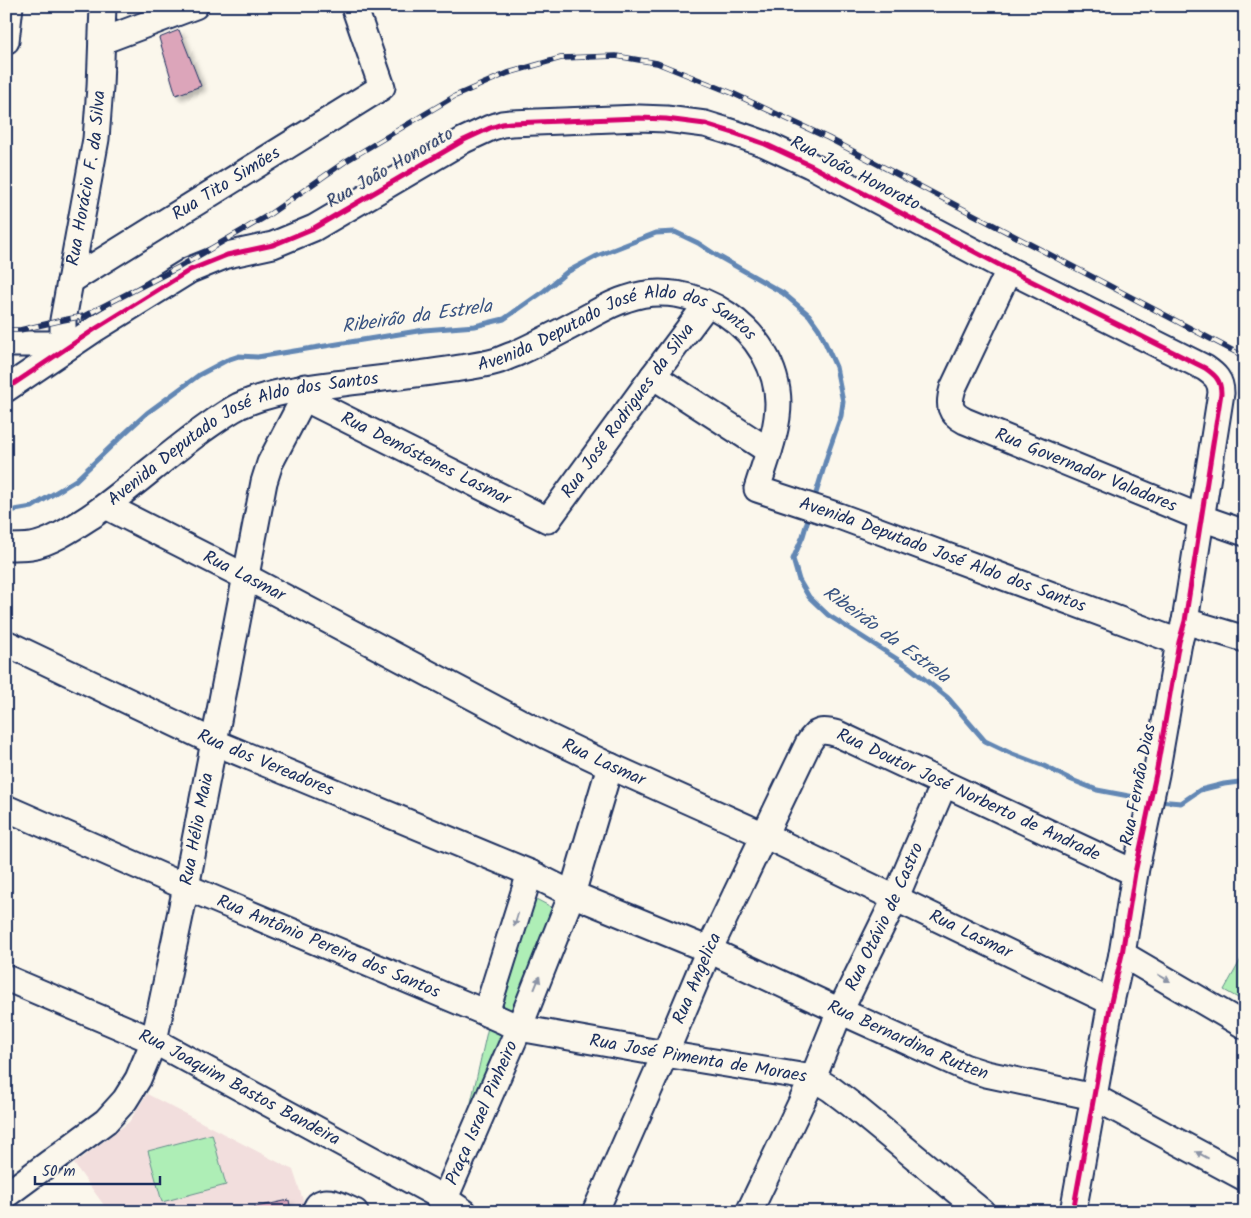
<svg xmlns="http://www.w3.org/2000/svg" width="1251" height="1218" font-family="Kalam,sans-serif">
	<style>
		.built { fill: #f2dedd }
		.green { fill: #aeeeb6; stroke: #648e8a }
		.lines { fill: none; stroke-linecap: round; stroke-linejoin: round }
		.stream { stroke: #6287b4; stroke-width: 5 }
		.building { fill: #dca5ba; stroke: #1b2f5e; filter: url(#shadow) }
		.minor-casing { stroke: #1b2f5e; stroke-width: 29 }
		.minor { stroke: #fbf7ec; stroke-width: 25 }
		.rail-casing { stroke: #1b2f5e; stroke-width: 5.5 }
		.rail { stroke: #fbf7ec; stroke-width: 4; stroke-dasharray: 11; stroke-linecap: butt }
		.cycleway-casing { stroke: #fbf7ec; stroke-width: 8 }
		.cycleway { stroke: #d6006c; stroke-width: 5 }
		.oneway { fill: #8b93a5 }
		.labels { text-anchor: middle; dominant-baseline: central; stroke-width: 4.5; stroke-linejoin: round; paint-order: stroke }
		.street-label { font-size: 18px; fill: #1b2f5e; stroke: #fbf7ec }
		.water-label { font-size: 19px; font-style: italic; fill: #395482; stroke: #fbf7ec }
	</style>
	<defs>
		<filter id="shadow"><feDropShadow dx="4.5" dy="4.5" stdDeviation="2.5" flood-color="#0004"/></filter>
	</defs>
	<rect width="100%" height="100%" fill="#fbf7ec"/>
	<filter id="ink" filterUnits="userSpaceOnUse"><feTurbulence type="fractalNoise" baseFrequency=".02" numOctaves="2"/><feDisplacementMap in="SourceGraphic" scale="10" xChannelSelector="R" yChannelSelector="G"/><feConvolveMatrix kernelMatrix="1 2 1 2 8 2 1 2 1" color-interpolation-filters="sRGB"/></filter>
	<g filter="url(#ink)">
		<!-- built -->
		<path class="built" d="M147 1094 293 1170 307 1212H109L74 1164 129 1122Z"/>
		<!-- green -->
		<g class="green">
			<path d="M536 899 557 910 516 1017 498 1009Z"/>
			<path d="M1245 952V1002L1224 990Z"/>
			<path d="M488 1027 511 1036 472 1119 470 1107Z"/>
			<path d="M212 1134 226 1185 162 1202 148 1151Z"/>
		</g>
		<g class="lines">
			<!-- stream -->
			<g class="stream">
				<path d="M6 510 9 511 32 507 76 480 125 433 147 413 199 375 227 360 239 356 257 357 424 330 475 326 504 319 544 291 567 272 597 256 656 233 675 232 698 243 716 255 783 293 809 315 819 329 836 367 843 402 841 416 829 450 814 500"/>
				<path d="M810 512 803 536 793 559 799 580 809 597 828 615 908 666 948 698 985 741 1010 753 1044 766 1072 780 1097 790 1145 799"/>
				<path d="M1158 801 1181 803 1200 790 1224 784 1239 782 1245 779"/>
			</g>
		</g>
		<!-- building -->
		<g class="building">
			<path d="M179 30 201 86 176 95 159 38Z"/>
			<path d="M289 1200 291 1212H233Z"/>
		</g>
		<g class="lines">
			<!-- minor casing -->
			<g class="minor-casing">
				<g id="minor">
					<path d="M6 41 10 6"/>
					<path d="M102 41 195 6"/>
					<path id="s1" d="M1009 270 953 388C948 405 949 413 965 421L1202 518 1245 533"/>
					<path id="s2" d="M70 281 382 87 354 6"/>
					<path d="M6 344H53L63 350"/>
					<path id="s3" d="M63 350V320L96 139 100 87 103 6"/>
					<path d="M653 376 769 451"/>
					<path d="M6 389 95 329 190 270 227 255 273 245 302 233 314 228 464 140 490 128 502 124 511 123 639 118 666 119 705 124 734 133 765 144 810 165 1009 270 1205 368C1215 375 1221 380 1221 393L1185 621 1179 642 1156 774 1135 873 1122 954 1111 1002 1073 1212"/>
					<path id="s4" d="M304 398 548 520 653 376 707 304"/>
					<path id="s5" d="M106 506 246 577 547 736 610 766 764 835 1111 1002"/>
					<path id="s6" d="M6 547C14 547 23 547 31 546 51 543 76 526 93 515 129 489 162 460 198 433 211 424 225 413 239 406 269 392 303 388 335 384 374 379 414 375 453 369 467 367 483 365 497 361 503 359 509 356 515 354 539 343 562 331 586 318 599 311 612 303 626 299 693 274 777 330 778 403 778 432 765 462 757 489L839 516 1179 642"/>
					<path d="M1185 621 1245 639"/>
					<path id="s7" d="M6 643 214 742 530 873 572 894 709 950 840 1011 964 1067 986 1074 1094 1097 1245 1178"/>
					<path id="s8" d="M6 808 186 887 486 1013 519 1028 665 1054 813 1078 831 1089 852 1105 982 1212"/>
					<path d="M1122 954 1245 1026"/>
					<path id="s9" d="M6 978 154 1041 445 1199 464 1212"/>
					<path d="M486 1013 530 873"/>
					<path id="s10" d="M6 1195 106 1121 125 1100 138 1079 154 1041 186 887 264 482 270 463 304 398 305 387"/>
					<path d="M315 1212C319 1192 344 1207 355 1212"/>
					<path id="s11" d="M439 1212 519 1028 572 894 610 766"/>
					<path id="s12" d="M595 1212 665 1054 709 950 808 744C816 730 822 729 838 734L1135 873"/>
					<path id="s13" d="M749 1212 813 1078 840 1011 895 899 944 784"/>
				</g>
			</g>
			<!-- minor -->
			<use href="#minor" class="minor"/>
			<!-- rail casing -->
			<g class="rail-casing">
				<path id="rail" d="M6 330H20L63 320 84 316 179 267 267 216 346 161 455 96 508 73 561 58 616 56 657 63 732 93 828 138 1245 357"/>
			</g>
			<!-- rail -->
			<use href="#rail" class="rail"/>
			<!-- cycleway casing -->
			<g class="cycleway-casing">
				<path id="cycleway" d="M6 389 95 329 190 270 227 255 273 245 302 233 314 228 464 140 490 128 502 124 511 123 639 118 666 119 705 124 734 133 765 144 810 165 1009 270 1205 368C1215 375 1221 380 1221 393L1185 621 1179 642 1156 774 1135 873 1122 954 1111 1002 1073 1212"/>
			</g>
			<!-- cycleway -->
			<use href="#cycleway" class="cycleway"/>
		</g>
		<!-- one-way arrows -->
		<defs><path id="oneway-solid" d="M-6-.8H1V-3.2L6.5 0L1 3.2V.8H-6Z" transform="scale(1.25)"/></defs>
		<g class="oneway">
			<use href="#oneway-solid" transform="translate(516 920) rotate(107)"/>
			<use href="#oneway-solid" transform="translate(1164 978) rotate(30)"/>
			<use href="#oneway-solid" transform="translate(537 983) rotate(-68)"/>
			<use href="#oneway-solid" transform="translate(1202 1155) rotate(-152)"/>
		</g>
	</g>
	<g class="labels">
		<!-- street labels -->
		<g class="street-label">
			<text transform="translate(390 168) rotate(-30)">Rua João Honorato</text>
			<text transform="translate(855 174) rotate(27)">Rua João Honorato</text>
			<text stroke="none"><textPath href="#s3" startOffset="174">Rua Horácio F. da Silva</textPath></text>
			<text stroke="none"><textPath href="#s2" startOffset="184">Rua Tito Simões</textPath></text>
			<text stroke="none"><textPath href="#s6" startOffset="672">Avenida Deputado José Aldo dos Santos</textPath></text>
			<text stroke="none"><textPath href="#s4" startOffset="408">Rua José Rodrigues da Silva</textPath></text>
			<text stroke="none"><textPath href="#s6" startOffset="268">Avenida Deputado José Aldo dos Santos</textPath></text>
			<text stroke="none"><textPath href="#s4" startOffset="136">Rua Demóstenes Lasmar</textPath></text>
			<text stroke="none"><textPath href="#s1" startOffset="301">Rua Governador Valadares</textPath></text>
			<text stroke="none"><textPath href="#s6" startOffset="1181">Avenida Deputado José Aldo dos Santos</textPath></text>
			<text stroke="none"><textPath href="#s5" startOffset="155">Rua Lasmar</textPath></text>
			<text stroke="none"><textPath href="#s7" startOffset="286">Rua dos Vereadores</textPath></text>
			<text stroke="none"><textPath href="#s5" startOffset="560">Rua Lasmar</textPath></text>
			<text transform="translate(1139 785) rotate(-79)">Rua Fernão Dias</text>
			<text stroke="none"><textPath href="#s12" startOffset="694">Rua Doutor José Norberto de Andrade</textPath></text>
			<text stroke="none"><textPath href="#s10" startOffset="435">Rua Hélio Maia</textPath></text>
			<text stroke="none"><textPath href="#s13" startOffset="325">Rua Otávio de Castro</textPath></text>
			<text stroke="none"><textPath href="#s5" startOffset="965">Rua Lasmar</textPath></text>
			<text stroke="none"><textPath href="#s8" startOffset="351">Rua Antônio Pereira dos Santos</textPath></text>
			<text stroke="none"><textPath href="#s12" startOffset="255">Rua Angelica</textPath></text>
			<text stroke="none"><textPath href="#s7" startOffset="986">Rua Bernardina Rutten</textPath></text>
			<text stroke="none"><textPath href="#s8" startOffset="740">Rua José Pimenta de Moraes</textPath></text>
			<text stroke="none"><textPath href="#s9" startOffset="258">Rua Joaquim Bastos Bandeira</textPath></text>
			<text stroke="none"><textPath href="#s11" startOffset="108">Praça Israel Pinheiro</textPath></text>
		</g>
		<!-- water labels -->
		<g class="water-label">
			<text transform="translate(417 317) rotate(-8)">Ribeirão da Estrela</text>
			<text transform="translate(886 635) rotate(36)">Ribeirão da Estrela</text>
		</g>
	</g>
	<!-- margin -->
	<rect width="1251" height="1218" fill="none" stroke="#fbf7ec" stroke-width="25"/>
	<rect x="12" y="12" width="1226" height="1193" fill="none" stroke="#1b2f5e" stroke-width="2" filter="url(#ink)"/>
	<!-- scale -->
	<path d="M35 1176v8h125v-8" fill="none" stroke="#1b2f5e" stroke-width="2.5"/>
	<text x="42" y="1176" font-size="15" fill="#1b2f5e" stroke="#fbf7ec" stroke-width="4" paint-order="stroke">50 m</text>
</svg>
